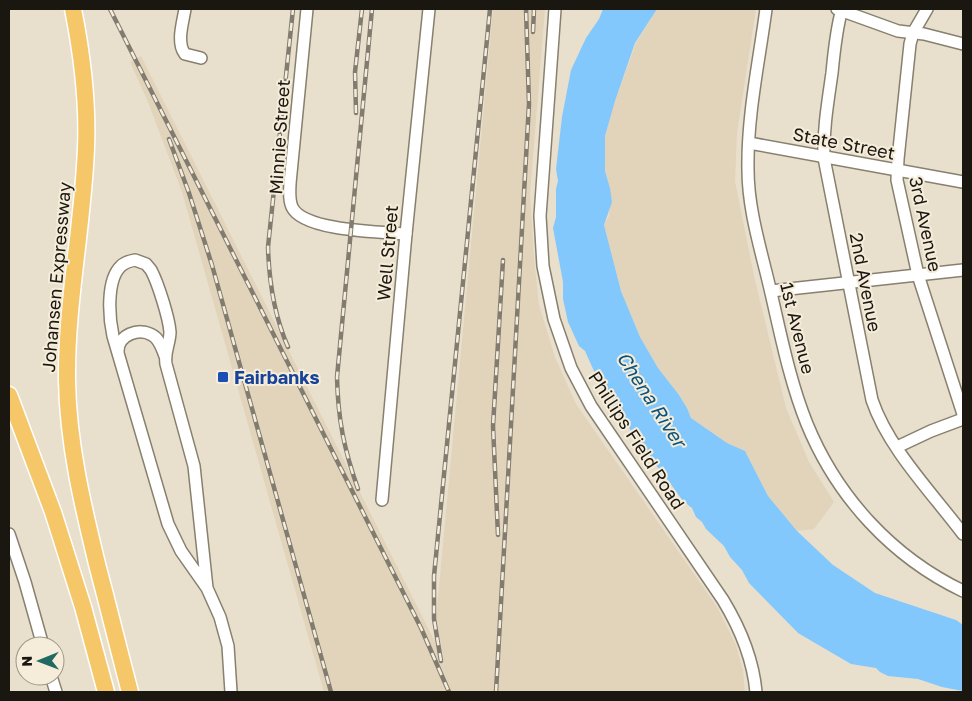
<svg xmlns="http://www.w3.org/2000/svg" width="972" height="701" font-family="'Golos Text',sans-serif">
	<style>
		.built { fill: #e1d4bb }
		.water { fill: #82c8fc }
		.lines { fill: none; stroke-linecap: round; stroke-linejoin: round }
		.minor-casing { stroke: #88806f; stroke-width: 14 }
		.highway-casing { stroke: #fff; stroke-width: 19 }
		.minor { stroke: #fff; stroke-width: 11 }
		.highway { stroke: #f6c769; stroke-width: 16 }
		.rail-casing { stroke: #827c70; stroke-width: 4.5 }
		.rail { stroke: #f5ecda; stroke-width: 2.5; stroke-dasharray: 8; stroke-linecap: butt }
		.transit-dot { fill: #1a4fb4; stroke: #f5ecda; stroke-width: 2 }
		.labels { text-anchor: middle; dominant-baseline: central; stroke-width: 4; stroke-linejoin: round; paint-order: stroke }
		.street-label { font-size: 18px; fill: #1a1711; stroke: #f5ecda }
		.transit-label { font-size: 18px; font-weight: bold; fill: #164399; stroke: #f5ecda; text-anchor: start }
		.water-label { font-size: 19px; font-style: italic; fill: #0a537c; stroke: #f5ecda }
	</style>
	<rect width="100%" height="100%" fill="#e8dfcd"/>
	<!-- built -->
	<g class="built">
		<path d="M493 9H545L530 194 534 258 539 305 555 357 576 404 717 607 736 645 743 671 745 692H324L182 192 148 102 130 62 141 56 434 640Z"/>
		<path d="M657 9H756L737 133 735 181 754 276 786 408 809 462 834 502 814 529 797 531 768 496 745 451 727 443 691 418 687 408 679 395 658 368 640 337 621 291 604 225 609 216 610 188 605 171V136L615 101 636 43Z"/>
	</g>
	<!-- water -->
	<path class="water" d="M603 9H657L635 43 615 101 605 136V171L610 188 612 202 604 225 621 291 640 337 658 368 679 395 687 408 691 418 727 443 745 451 768 496 797 531 833 565 875 593 956 620 963 625V691L942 687 918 679 888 676 880 672 876 668 851 664 798 633 749 583 742 570 730 557 724 546 706 529 702 522 696 517 692 508 683 501 662 472 646 454 639 441 613 407 612 399 602 389 585 351 579 346 568 322 563 299V282L553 228 556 217V189L558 181 556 169 562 117 571 70 586 38 599 19Z"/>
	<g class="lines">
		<!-- minor casing -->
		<g class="minor-casing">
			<g id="minor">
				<path d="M185 9C183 22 176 43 185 54L201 58"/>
				<path d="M307 9 291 173C290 183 288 198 292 207 303 231 381 232 406 234"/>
				<path d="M555 9 540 216 543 266 554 319 571 368 591 406 723 600C740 628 753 659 756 692"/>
				<path d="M766 9C759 62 747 116 748 170 748 211 762 253 771 293 781 336 790 382 807 424 837 497 892 557 963 591"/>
				<path d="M837 9 898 31 924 34 963 44"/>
				<path d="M842 9C836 30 834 52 832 73 828 101 823 130 824 158L872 400C888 448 933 494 963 534"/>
				<path d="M927 9 913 33 910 44 898 159 897 180 918 275 963 414"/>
				<path d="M749 143 963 182"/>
				<path d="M771 291 963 270"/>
				<path d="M118 351C118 335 139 327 152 335 160 339 162 349 165 356"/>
				<path d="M897 447 931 431 963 419"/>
				<path d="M382 500 406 234 429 9"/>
				<path d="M9 534 25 582 43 646"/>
				<path d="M207 588 194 466 166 364C164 352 170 343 170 332 169 318 158 283 151 270L146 264 135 260C130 261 125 262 121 266 106 280 109 318 113 336L168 524 181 551 207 588 220 617 228 646 231 692"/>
				<path d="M51 676 56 692"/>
			</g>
		</g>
		<!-- highway casing -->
		<g class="highway-casing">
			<g id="highway">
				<path d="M73 9C82 54 88 101 86 148 83 226 66 303 67 381 68 444 83 507 98 568 109 609 119 651 130 692"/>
				<path d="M9 395 53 512 83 607 106 692"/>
			</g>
		</g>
		<!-- minor -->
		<use href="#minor" class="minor"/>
		<!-- highway -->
		<use href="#highway" class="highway"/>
		<!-- rail casing -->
		<g class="rail-casing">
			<g id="rail">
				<path d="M110 9 421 628 449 692"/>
				<path d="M533 32 534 9"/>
				<path d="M356 113 355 72 362 9"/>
				<path d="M169 139 189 193 212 265 331 692"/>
				<path d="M288 347C274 315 269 282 268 247L293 9"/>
				<path d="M358 489C344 449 338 420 337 377L372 9"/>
				<path d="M498 535 493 426 503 260"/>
				<path d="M441 661 434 619V576L490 9"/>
				<path d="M496 692 529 104 526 9"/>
			</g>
		</g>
		<!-- rail -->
		<use href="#rail" class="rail"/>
	</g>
	<!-- markers -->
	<rect class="transit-dot" x="217" y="371" width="12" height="12" rx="2.5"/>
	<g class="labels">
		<!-- street labels -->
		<g class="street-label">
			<text transform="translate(279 137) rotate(-86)">Minnie Street</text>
			<text transform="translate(844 143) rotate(11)">State Street</text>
			<text transform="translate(926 224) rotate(78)">3rd Avenue</text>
			<text transform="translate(387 253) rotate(-85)">Well Street</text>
			<text transform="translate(56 277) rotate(-85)">Johansen Expressway</text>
			<text transform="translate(866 282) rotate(79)">2nd Avenue</text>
			<text transform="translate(798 328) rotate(76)">1st Avenue</text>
			<text transform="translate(637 440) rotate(57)">Phillips Field Road</text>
		</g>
		<!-- transit labels -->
		<g class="transit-label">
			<text x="234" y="377">Fairbanks</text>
		</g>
		<!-- water labels -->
		<g class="water-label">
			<text transform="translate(652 399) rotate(57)">Chena River</text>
		</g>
	</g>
	<!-- border -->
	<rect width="972" height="701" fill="none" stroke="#1a1711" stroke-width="20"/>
	<!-- north arrow -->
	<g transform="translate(40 661) rotate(269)"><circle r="24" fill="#f5ecda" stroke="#9d978a"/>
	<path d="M0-4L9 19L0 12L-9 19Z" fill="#216a62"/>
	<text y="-8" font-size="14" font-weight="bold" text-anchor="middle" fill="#1a1711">N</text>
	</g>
</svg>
